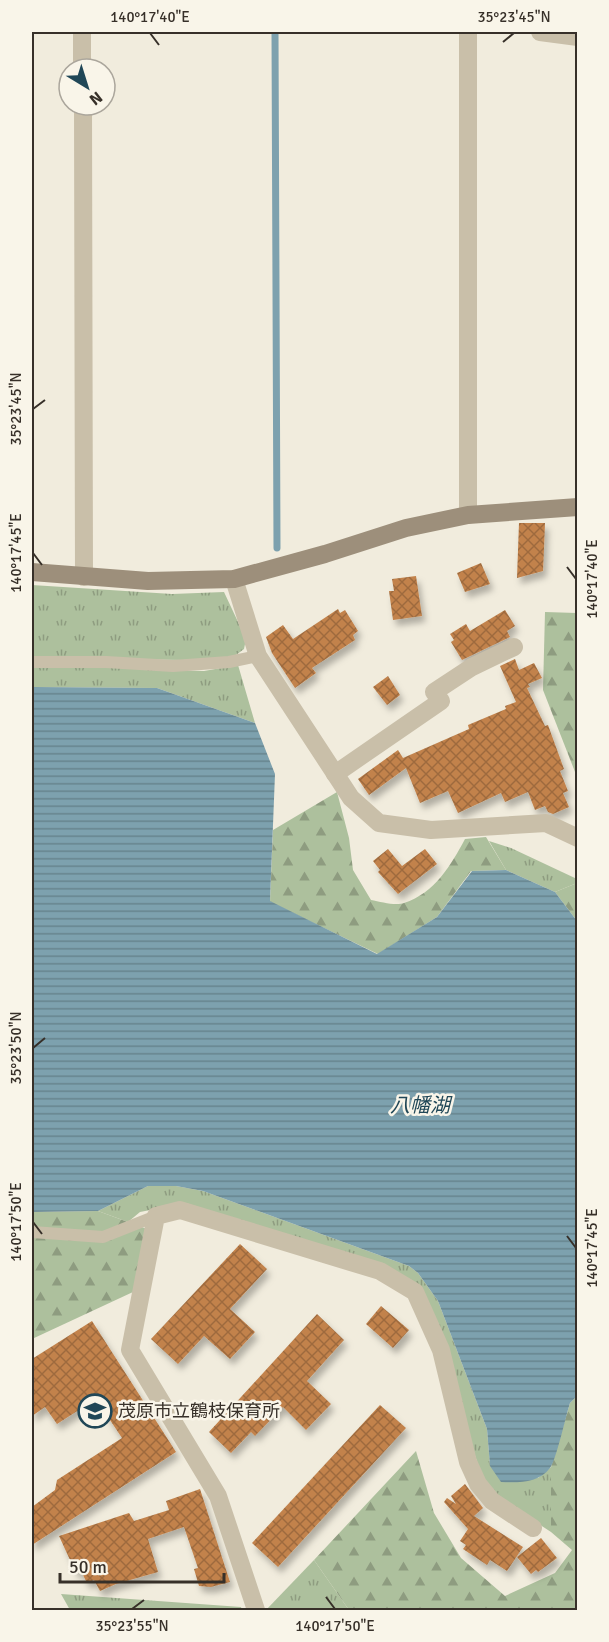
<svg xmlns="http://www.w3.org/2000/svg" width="609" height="1642" font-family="Signika,'Noto Sans JP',sans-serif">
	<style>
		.grass { fill: url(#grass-tufts) }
		.forest { fill: url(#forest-firs) }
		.water { fill: url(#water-rules) }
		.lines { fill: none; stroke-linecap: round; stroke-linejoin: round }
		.stream { stroke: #7da1ae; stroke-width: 7 }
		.building { fill: url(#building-cross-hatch); filter: url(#shadow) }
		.lane { stroke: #c9bfa9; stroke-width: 12 }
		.street { stroke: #c9bfa9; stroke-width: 18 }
		.secondary { stroke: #9d8f7b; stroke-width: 18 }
		.ticks { fill: none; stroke: #373029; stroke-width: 2 }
		.labels { text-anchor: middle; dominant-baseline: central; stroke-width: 5; stroke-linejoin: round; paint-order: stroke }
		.poi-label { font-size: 18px; fill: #373029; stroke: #f9f5e9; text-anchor: start }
		.water-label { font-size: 20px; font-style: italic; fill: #204757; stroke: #f9f5e9 }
		.neatline { fill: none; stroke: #373029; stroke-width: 2 }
		.ticks-label { font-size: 15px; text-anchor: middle; fill: #373029 }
	</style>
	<defs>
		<pattern id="grass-tufts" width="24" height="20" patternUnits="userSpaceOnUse" patternTransform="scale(1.5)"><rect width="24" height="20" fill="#adc09d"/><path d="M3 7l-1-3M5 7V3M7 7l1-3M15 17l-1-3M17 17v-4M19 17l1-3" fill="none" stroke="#8e9c80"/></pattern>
		<pattern id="forest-firs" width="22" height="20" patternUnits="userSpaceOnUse" patternTransform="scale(1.5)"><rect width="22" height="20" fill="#adc09d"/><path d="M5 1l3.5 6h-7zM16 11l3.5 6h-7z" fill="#8e9c80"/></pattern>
		<pattern id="water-rules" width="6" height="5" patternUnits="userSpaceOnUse" patternTransform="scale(1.5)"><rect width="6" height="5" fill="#7da1ae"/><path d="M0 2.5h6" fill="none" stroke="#67848e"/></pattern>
		<pattern id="building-cross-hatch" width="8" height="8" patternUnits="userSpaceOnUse" patternTransform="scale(1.5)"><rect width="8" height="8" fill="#c2824b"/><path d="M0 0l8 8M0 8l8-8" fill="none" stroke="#9e6b3e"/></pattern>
		<filter id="shadow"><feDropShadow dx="3.5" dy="6" stdDeviation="3" flood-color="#0004"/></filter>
	</defs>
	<rect width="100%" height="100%" fill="#f1ecdd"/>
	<!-- grass -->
	<g class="grass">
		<path d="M32 585 172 594 224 592 246 639 244 649 232 658 183 660 32 658Z"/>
		<path d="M238 665 255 723 157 688 32 687V667L101 666 160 670 204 671Z"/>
		<path d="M489 841 511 848 577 879V883L555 892 506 870Z"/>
		<path d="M148 1186H176L203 1191 409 1266 418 1273 438 1301 487 1429 490 1466 538 1478 551 1467V1532L502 1500 483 1480 422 1292 186 1203 140 1212 128 1222 98 1211Z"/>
		<path d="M314 1560 349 1610H266Z"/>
		<path d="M61 1594 241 1607 242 1610H70Z"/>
	</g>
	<!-- forest -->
	<g class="forest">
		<path d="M545 612 577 613V777L543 690Z"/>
		<path d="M337 792 349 838 353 870 371 900C381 902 396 906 404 903 435 893 451 865 465 839L486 837 506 870 471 871 437 917 378 954 270 902 273 830Z"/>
		<path d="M577 883V921L555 892Z"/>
		<path d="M98 1211 147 1229 133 1292 32 1339V1212Z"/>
		<path d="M577 1396V1610H349L314 1560 416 1451 434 1513 461 1558 505 1596 555 1573 572 1550 551 1532V1467L570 1403Z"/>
	</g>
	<!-- water -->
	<path class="water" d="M32 687 157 688 255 723 275 774 270 901 377 954 437 917 472 871 506 870 555 892 577 921V1396L570 1403C566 1415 556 1461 550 1468 539 1483 518 1483 501 1482L490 1466 487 1429 438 1301 418 1273 409 1266 203 1191 176 1186H148L98 1211 32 1212Z"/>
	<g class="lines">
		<!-- stream -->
		<path class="stream" d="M275 32 277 548"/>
	</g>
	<!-- building -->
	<g class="building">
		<path d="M519 523H545L544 549 543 571 517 578Z"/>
		<path d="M481 563 490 584 465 592 457 573Z"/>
		<path d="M416 576 422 616 393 620 389 591H394L392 579Z"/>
		<path d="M338 609 340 613 345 610 358 631 353 635 355 640 312 668 316 673 295 688 272 653 266 637 283 625 293 639Z"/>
		<path d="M505 610 515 626 507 631 510 637 462 660 451 642 454 640 450 634 466 624 470 631Z"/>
		<path d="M515 659 519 670 534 663 542 678 528 684 530 687 527 688 545 726 548 725 564 769 560 771 568 791 563 793 569 807 553 814 548 812 545 806 535 810 528 792 505 802 501 793 458 813 448 791 420 803 406 768 369 795 358 779 398 750 403 758 469 729 468 725 506 709 505 706 516 702 500 666Z"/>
		<path d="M388 676 400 695 387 705 373 687Z"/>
		<path d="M388 849 402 866 425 849 437 864 398 894 378 872 380 870 373 861Z"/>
		<path d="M240 1244 267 1269 230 1309 255 1332 230 1359 204 1336 178 1364 151 1339Z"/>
		<path d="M381 1306 409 1330 393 1348 366 1324Z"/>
		<path d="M317 1314 344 1340 307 1381 331 1404 306 1430 283 1407 255 1436 251 1432 231 1453 209 1432Z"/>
		<path d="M92 1321 176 1452 32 1545V1507L55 1490 57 1480 122 1438 96 1399 57 1424 45 1407 32 1416V1359Z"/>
		<path d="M380 1405 406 1428 278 1567 252 1543Z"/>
		<path d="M465 1484 483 1508 474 1516 523 1547 507 1571 490 1560 487 1565 463 1549 466 1545 460 1541 468 1529 444 1502 447 1498 456 1504 451 1496Z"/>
		<path d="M200 1489 230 1582 211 1587 199 1586 194 1569 198 1568 184 1527 148 1539 158 1572 116 1584 100 1591 94 1580 87 1583 81 1571 76 1573 59 1536 129 1513 134 1521 169 1510 166 1501Z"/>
		<path d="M541 1538 557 1558 538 1572 536 1570 531 1574 517 1557Z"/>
	</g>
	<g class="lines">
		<!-- lane -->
		<g class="lane">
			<path d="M32 662H106L173 666 229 662 258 656"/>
			<path d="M32 1232 103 1237 156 1216"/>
		</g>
		<!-- street -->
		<g class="street">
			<path d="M82 32V69"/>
			<path d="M540 32 578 37"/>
			<path d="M83 105 84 577"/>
			<path d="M468 515V32"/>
			<path d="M234 579 258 656 351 798 379 823 431 830 546 823 578 838"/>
			<path d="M335 774 441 701 434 692 472 667 514 647"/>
			<path d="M256 1610 218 1496 130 1350 156 1216 180 1210 380 1271 415 1292 441 1350 468 1462 478 1484 492 1501 533 1528"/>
		</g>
		<!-- secondary -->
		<path class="secondary" d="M32 572 148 581 234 579 325 554 406 528 468 515 578 507"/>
	</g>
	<!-- ticks -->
	<path class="ticks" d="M150 33 159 45M503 42 514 33M33 409 45 400M33 553 42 565M567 567 576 579M33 1048 45 1038M33 1222 42 1234M567 1236 576 1248M326 1597 335 1609M132 1609 144 1600"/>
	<!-- icons -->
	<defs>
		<g id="school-ring" transform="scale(1.725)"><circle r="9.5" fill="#f9f5e9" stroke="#204757" stroke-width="1.5"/><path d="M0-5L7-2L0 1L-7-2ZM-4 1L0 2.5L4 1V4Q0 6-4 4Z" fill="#204757"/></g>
	</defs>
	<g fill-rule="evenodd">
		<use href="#school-ring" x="95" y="1411"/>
	</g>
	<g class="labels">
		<!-- poi labels -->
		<g class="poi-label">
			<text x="118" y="1411">茂原市立鶴枝保育所</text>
		</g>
		<!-- water labels -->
		<g class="water-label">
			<text x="420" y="1105">八幡湖</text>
		</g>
	</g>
	<!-- border -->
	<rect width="609" height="1642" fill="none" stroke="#f9f5e9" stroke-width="66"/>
	<!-- north arrow -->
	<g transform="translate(87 87) rotate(142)"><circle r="28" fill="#f9f5e9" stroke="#aba69c" stroke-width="1.5"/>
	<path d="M0-4.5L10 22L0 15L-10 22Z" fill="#204757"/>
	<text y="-9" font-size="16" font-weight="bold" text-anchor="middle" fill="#373029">N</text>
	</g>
	<!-- scale -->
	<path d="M60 1573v9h164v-9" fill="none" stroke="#373029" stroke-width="3"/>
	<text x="69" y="1573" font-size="18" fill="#373029" stroke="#f9f5e9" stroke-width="4.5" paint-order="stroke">50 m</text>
	<rect x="33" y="33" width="543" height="1576" class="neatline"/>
	<g class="ticks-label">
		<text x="150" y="22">140°17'40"E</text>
		<text x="514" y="22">35°23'45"N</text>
		<text transform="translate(16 409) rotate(-90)" y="5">35°23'45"N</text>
		<text transform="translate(16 553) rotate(-90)" y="5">140°17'45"E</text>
		<text transform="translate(592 579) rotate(-90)" y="5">140°17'40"E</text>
		<text transform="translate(16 1048) rotate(-90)" y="5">35°23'50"N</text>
		<text transform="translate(16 1222) rotate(-90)" y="5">140°17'50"E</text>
		<text transform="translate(592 1248) rotate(-90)" y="5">140°17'45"E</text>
		<text x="132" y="1631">35°23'55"N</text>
		<text x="335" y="1631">140°17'50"E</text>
	</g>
</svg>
